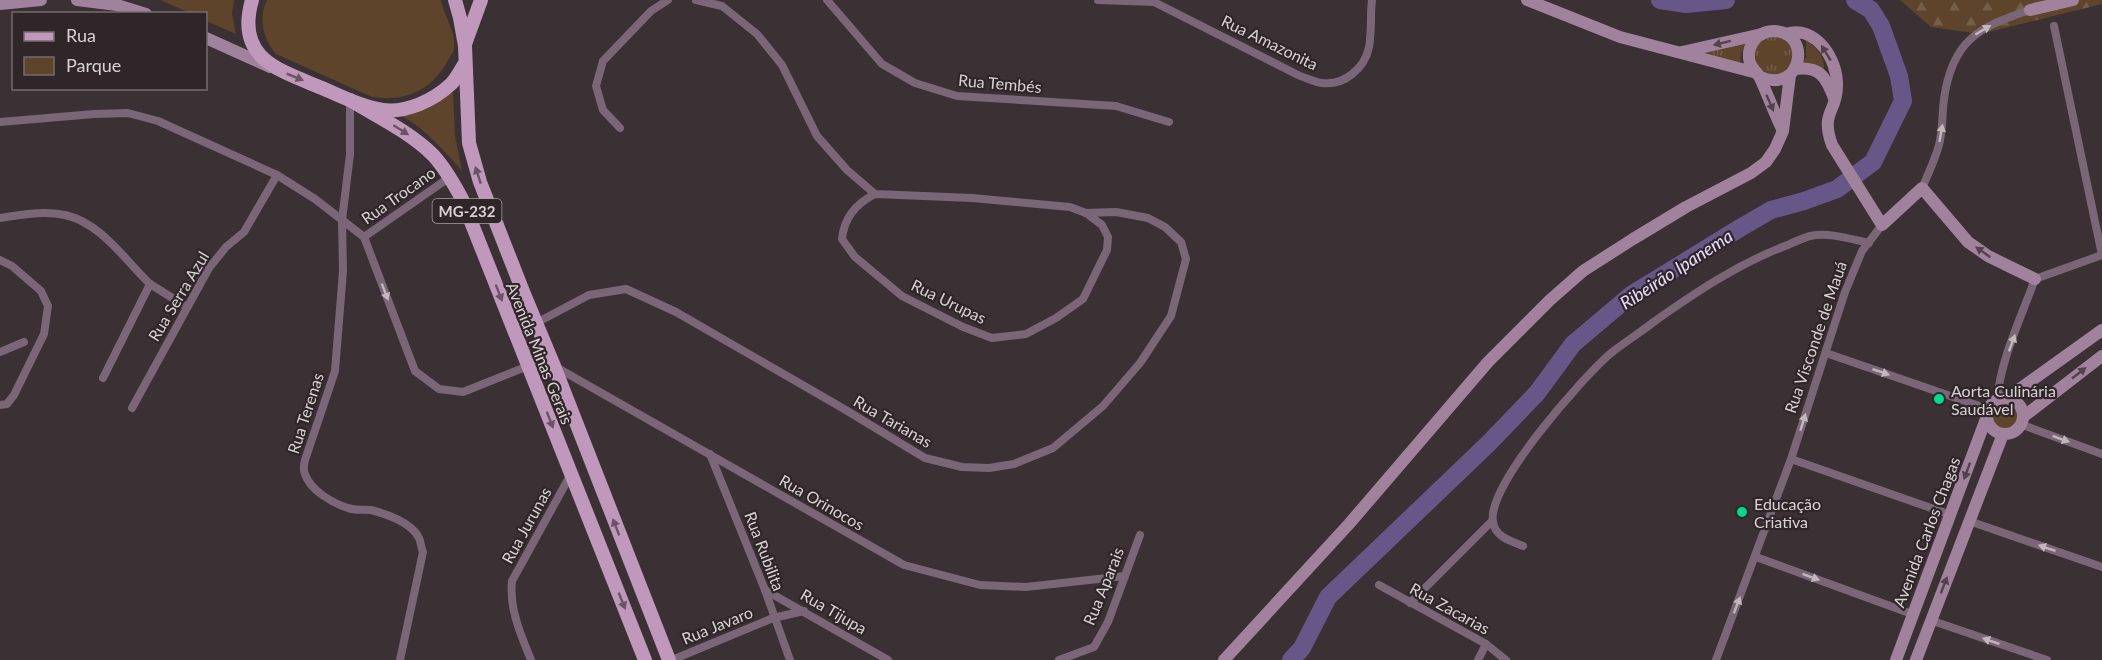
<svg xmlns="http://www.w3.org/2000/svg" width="2102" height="660" font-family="Lato,sans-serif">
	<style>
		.grass { fill: url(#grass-tufts) }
		.forest { fill: url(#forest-firs) }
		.green { fill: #5d442b }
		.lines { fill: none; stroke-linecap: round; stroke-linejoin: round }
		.river { stroke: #675788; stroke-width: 18 }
		.street { stroke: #7a6677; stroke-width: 8 }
		.secondary { stroke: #a1829d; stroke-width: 12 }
		.primary { stroke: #bf98bb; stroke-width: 14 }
		.oneway { fill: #c1b7bd }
		.oneway2 { fill: #52424c }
		.oneway3 { fill: #695463 }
		.poi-dot { fill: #02d98b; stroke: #302629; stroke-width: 2 }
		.labels { text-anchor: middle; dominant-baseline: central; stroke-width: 4.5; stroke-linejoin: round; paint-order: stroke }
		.shield { fill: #302629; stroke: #a69ea1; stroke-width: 1.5 }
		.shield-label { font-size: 15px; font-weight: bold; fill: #d9d2d4 }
		.street-label { font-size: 16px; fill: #d9d2d4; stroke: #302629 }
		.poi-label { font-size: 16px; fill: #d9d2d4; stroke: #302629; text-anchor: start }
		.water-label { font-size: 18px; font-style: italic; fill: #e6ddfc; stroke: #302629 }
	</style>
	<defs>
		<pattern id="grass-tufts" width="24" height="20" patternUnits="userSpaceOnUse" patternTransform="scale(1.5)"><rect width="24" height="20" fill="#5d442b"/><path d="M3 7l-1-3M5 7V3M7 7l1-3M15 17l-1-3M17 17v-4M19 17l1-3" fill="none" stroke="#745e49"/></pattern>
		<pattern id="forest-firs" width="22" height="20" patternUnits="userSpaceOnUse" patternTransform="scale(1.5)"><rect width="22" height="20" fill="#5d442b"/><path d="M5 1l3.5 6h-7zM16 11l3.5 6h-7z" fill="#745e49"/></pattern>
	</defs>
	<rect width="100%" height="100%" fill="#3b3033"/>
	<!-- grass -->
	<g class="grass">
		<path d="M1780 35C1799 50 1798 65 1776 76L1758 69 1753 50 1760 39Z"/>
		<path d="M1806 39C1816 49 1825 55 1824 69L1809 64H1801L1806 57Z"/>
		<path d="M1731 44H1749L1741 53 1740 67 1700 52Z"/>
		<circle cx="2005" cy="416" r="14"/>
	</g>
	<!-- forest -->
	<path class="forest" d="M1900 0H2102V4L1980 34 1931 27Z"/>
	<!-- green -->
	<g class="green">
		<path d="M160 0H234L232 14 236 34 206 21V14L190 13Z"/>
		<path d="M267 0H441C444 16 457 33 454 50 453 53 449 58 447 62 431 91 404 102 372 97L276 54C263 39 258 18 267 0Z"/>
		<path d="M453 92 455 136 462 171C443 150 425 128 400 115L435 103Z"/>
	</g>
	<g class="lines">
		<!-- river -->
		<g class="river">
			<path d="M1660 0 1686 4 1726 0"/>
			<path d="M1291 660 1302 648 1328 597 1489 443 1537 393 1573 344 1631 295 1740 228 1771 210 1804 201 1837 189 1873 162 1903 101 1899 76 1881 26 1871 10 1855 0"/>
		</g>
		<!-- street -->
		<g class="street">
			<path d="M696 0 722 6 757 34 782 65 817 136 847 170 875 194 972 198 1070 207 1086 213 1102 225 1108 237 1107 250 1083 299 1056 318 1026 334 992 338 963 327 902 296 855 257 842 239C844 218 857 203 875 194"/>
			<path d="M827 0 882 64 915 83 957 96 1116 106 1169 122"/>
			<path d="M1098 0 1154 2 1300 76C1307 78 1315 82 1322 83 1344 86 1365 68 1369 47 1372 32 1370 15 1372 0"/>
			<path d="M2054 26 2102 255"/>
			<path d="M350 100V154L342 220 343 271 335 371 305 460C304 464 303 470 305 474 310 490 332 503 348 508 355 511 364 509 371 510 387 514 412 523 419 538 421 542 421 548 423 552L400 660"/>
			<path d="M0 122 94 114 128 113 158 121 277 175 315 199 364 237"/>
			<path d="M620 128 603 110 596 86 603 61 651 11 668 0"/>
			<path d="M1922 188C1928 174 1935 160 1939 145 1943 130 1942 114 1944 99 1952 41 1978 27 2030 10"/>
			<path d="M0 218C20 215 44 210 65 215 101 223 124 259 150 284L103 378"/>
			<path d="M364 237 415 371 439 389 463 392 528 366 539 364 554 366 904 565 980 585 1026 587 1125 576"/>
			<path d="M364 237 450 177"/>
			<path d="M0 260 12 266 41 291 48 306 44 334 14 395 7 404 0 405"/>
			<path d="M150 284 187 307"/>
			<path d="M536 323 589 295 626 289 676 312 839 406 925 458 962 467 989 468 1014 464 1053 448 1103 406 1140 363 1171 316 1186 259 1181 242 1165 227 1148 218 1116 212 1086 213"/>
			<path d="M0 352 24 342"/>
			<path d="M1826 353 1988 409"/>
			<path d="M1997 400C2001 358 2021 318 2035 279L2102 255"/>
			<path d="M132 408 209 268 226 247 244 232 277 175"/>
			<path d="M2020 424 2102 454"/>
			<path d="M710 454 765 590 790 660"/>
			<path d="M1791 459 1951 515"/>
			<path d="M1969 521 2102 567"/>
			<path d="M1523 546C1511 541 1495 537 1493 522 1486 486 1583 377 1611 353 1625 342 1641 332 1655 321 1696 292 1738 264 1785 246 1793 243 1802 238 1810 236 1829 232 1850 239 1869 243"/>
			<path d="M1756 557 1912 614"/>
			<path d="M1379 585 1486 644 1506 660"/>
			<path d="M765 590 888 660"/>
			<path d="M1410 603 1492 521"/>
			<path d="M1930 620 2047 660"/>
			<path d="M531 660C521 635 509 609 512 581L571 474"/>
			<path d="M672 660 773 618 804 611"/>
			<path d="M1059 660 1094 647 1108 622 1140 535"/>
			<path d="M1478 660 1486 644"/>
			<path d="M1716 660 1791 459 1845 292 1862 251 1882 225"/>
		</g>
		<!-- secondary -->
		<g class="secondary">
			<path d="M77 0 117 5 146 14"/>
			<path d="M1527 0 1620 37 1757 73"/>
			<path d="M0 4 41 0"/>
			<path d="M2030 10 2073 0"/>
			<path d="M1786 34C1816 24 1838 60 1837 86 1837 113 1820 111 1832 145L1882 225 1922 188 1968 242 1988 256 2035 279"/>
			<path d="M206 38 270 67"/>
			<path d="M1682 52 1762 34"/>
			<path d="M1795 69C1820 66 1826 77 1834 98"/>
			<path d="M1759 76C1801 97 1814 32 1774 31 1768 31 1762 33 1757 37 1750 44 1747 54 1750 63 1752 69 1757 72 1760 78 1768 95 1774 113 1782 129"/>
			<circle cx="2005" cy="416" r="18"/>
			<path d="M2007 398 2102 330"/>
			<path d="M2023 417 2102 356"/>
			<path d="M1224 660 1349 524 1488 362 1550 300 1583 271 1633 239 1686 207 1751 173 1766 162 1775 149 1783 131 1790 75"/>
			<path d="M1896 660 1987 416"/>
			<path d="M1916 660 2003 434"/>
		</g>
		<!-- primary -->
		<g class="primary">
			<path d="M252 0C235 59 279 70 322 88 341 96 362 107 383 110 407 113 434 100 451 84 456 79 460 71 464 65"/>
			<path d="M455 0 460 18 465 46 469 143 480 182 524 294 554 366 669 660"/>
			<path d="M465 44 481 0"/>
			<path d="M350 100C378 117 410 132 433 155 445 168 454 184 462 199L645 660"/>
		</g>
	</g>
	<!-- one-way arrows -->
	<defs><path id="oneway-solid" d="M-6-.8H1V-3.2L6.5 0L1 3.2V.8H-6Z" transform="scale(1.5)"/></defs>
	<g class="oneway">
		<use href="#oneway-solid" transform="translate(1983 30) rotate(-31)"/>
		<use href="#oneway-solid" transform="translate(1941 133) rotate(-80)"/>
		<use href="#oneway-solid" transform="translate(385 292) rotate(69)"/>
		<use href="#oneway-solid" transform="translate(2012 343) rotate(-70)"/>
		<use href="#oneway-solid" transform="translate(1881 372) rotate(19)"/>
		<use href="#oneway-solid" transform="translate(1803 422) rotate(-73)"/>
		<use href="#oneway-solid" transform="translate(2061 439) rotate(20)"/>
		<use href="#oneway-solid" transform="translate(2047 548) rotate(-161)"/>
		<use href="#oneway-solid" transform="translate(1811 577) rotate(20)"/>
		<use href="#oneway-solid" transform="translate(1737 605) rotate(-69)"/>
		<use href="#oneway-solid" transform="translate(1991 641) rotate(-161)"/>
	</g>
	<g class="oneway2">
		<use href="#oneway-solid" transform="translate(1722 43) rotate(166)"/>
		<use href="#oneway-solid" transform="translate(1826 53) rotate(-122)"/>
		<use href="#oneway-solid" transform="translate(1770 103) rotate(66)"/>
		<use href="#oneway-solid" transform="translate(1983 252) rotate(-145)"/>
		<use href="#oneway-solid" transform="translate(2079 373) rotate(-38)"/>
		<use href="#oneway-solid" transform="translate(1967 471) rotate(110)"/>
		<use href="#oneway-solid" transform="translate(1944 585) rotate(-69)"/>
	</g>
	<g class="oneway3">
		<use href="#oneway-solid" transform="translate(295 77) rotate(22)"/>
		<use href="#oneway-solid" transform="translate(401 130) rotate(32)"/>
		<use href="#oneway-solid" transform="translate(478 175) rotate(-108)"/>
		<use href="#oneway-solid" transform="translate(499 293) rotate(69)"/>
		<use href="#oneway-solid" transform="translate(550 420) rotate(69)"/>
		<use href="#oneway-solid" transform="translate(616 527) rotate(-111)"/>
		<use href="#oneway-solid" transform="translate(622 601) rotate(68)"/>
	</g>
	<!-- markers -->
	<g class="poi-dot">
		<circle cx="1939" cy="399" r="6"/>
		<circle cx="1742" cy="512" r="6"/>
	</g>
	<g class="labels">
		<!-- shield labels -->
		<rect class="shield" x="432.5" y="199" width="69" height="24" rx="4.5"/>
		<g class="shield-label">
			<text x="467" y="211">MG-232</text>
		</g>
		<!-- street labels -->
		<g class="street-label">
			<text transform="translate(1270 42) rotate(26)">Rua Amazonita</text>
			<text transform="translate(1000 83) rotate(5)">Rua Tembés</text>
			<text transform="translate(398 195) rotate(-35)">Rua Trocano</text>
			<text transform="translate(178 296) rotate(-59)">Rua Serra Azul</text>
			<text transform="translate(949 301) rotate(26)">Rua Urupas</text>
			<text transform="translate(1815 337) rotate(-71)">Rua Visconde de Mauá</text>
			<text transform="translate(540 353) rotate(68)">Avenida Minas Gerais</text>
			<text transform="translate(305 413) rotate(-72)">Rua Terenas</text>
			<text transform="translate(893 421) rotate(30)">Rua Tarianas</text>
			<text transform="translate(822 502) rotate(30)">Rua Orinocos</text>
			<text transform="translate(526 525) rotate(-61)">Rua Jurunas</text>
			<text transform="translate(1926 532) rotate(-69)">Avenida Carlos Chagas</text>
			<text transform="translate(765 551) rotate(69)">Rua Rubilita</text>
			<text transform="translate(1103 586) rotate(-68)">Rua Aparais</text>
			<text transform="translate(1450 608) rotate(29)">Rua Zacarias</text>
			<text transform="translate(834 611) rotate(30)">Rua Tijupa</text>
			<text transform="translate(717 625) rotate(-22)">Rua Javaro</text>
		</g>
		<!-- poi labels -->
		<g class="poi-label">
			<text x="1951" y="390">Aorta Culinária<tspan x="1951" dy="18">Saudável</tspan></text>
			<text x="1754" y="503">Educação<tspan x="1754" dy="18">Criativa</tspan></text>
		</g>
		<!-- water labels -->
		<g class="water-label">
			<text transform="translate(1676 269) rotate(-33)">Ribeirão Ipanema</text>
		</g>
	</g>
	<!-- legend -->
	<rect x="12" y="12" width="195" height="78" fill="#302629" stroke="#746b6d" stroke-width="1.5"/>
	<rect x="24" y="32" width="30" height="9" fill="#bf98bb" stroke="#746b6d" stroke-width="1.5"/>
	<text x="66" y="42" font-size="18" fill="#d9d2d4">Rua</text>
	<rect x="24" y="57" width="30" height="18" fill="#5d442b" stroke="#746b6d" stroke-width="1.5"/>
	<text x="66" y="72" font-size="18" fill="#d9d2d4">Parque</text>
</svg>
